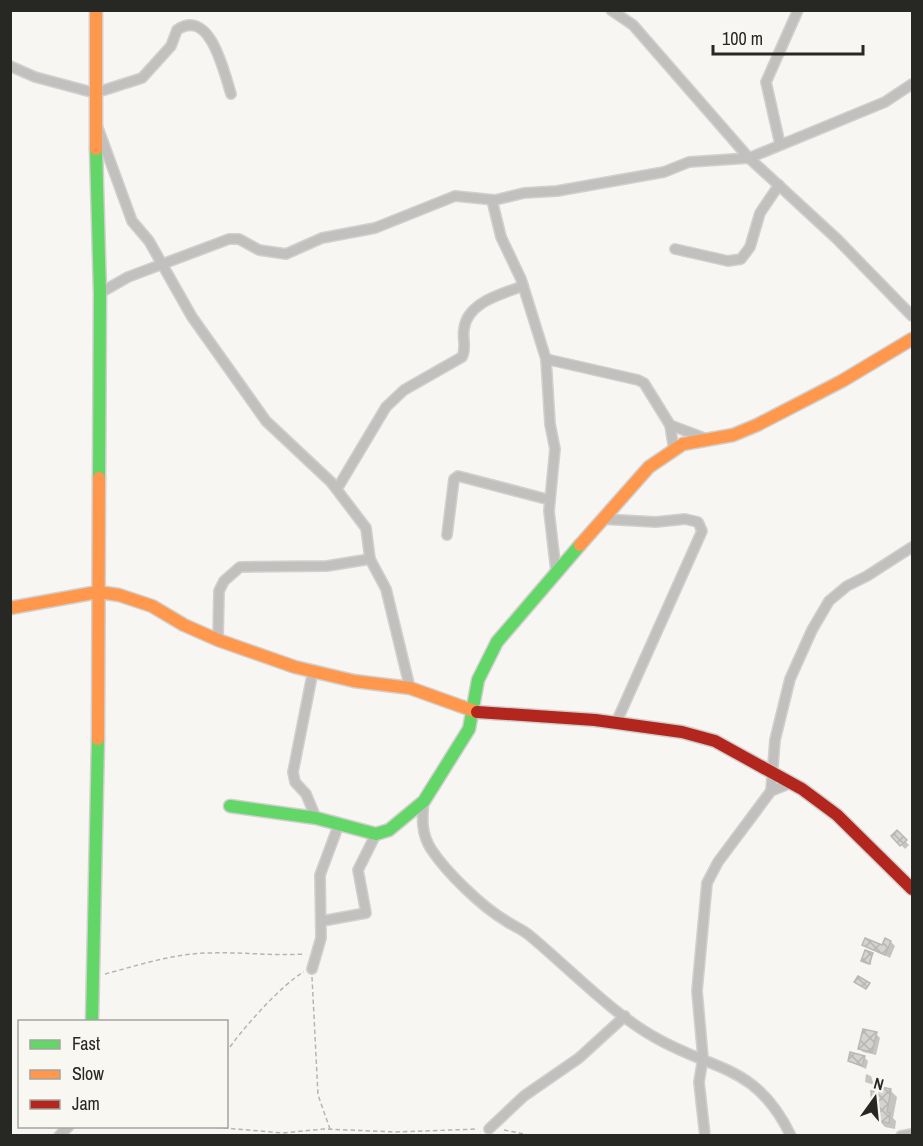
<svg xmlns="http://www.w3.org/2000/svg" width="923" height="1146" font-family="'Archivo Narrow',sans-serif">
	<style>
		.shadow { fill: #0003 }
		.building { fill: url(#building-cross-hatch); stroke: #b8b8b6; stroke-width: 1.5 }
		.lines { fill: none; stroke-linecap: round; stroke-linejoin: round }
		.street-casing { stroke: #d1d0ce; stroke-width: 12 }
		.fast-casing { stroke: #d1d0ce; stroke-width: 15 }
		.slow-casing { stroke: #d1d0ce; stroke-width: 15 }
		.jam-casing { stroke: #d1d0ce; stroke-width: 15 }
		.path { stroke: #b6b5b3; stroke-width: 1.5; stroke-dasharray: 4.5 3; stroke-linecap: butt }
		.street { stroke: #c1c0bf; stroke-width: 9 }
		.fast { stroke: #63d668; stroke-width: 12 }
		.slow { stroke: #ff974d; stroke-width: 12 }
		.jam { stroke: #b3261e; stroke-width: 12 }
	</style>
	<defs>
		<pattern id="building-cross-hatch" width="8" height="8" patternUnits="userSpaceOnUse" patternTransform="scale(1.5)"><rect width="8" height="8" fill="#d4d3d0"/><path d="M0 0l8 8M0 8l8-8" fill="none" stroke="#b6b5b2"/></pattern>
	</defs>
	<rect width="100%" height="100%" fill="#f7f6f2"/>
	<!-- shadow -->
	<g class="shadow">
		<path d="M897 832 909 845 905 849 893 836Z"/>
		<path d="M891 942 895 946 890 958 864 944 883 947Z"/>
		<path d="M872 954 871 965 863 961Z"/>
		<path d="M876 1034 880 1038 876 1055 863 1052 859 1048Z"/>
		<path d="M864 1057 868 1061 866 1069 849 1061Z"/>
		<path d="M866 1074 871 1076 874 1085 865 1082Z"/>
		<path d="M890 1090 897 1097 893 1118 896 1121 895 1129 885 1127 875 1116Z"/>
	</g>
	<!-- building -->
	<g class="building">
		<path d="M897 830 907 840 900 846 891 836Z"/>
		<path d="M865 938 882 945 885 938 891 941 885 955 862 945Z"/>
		<path d="M865 950 873 953 869 964 861 961Z"/>
		<path d="M858 976 870 983 866 989 854 982Z"/>
		<path d="M863 1029 877 1032 872 1052 858 1049Z"/>
		<path d="M850 1052 865 1056 862 1066 848 1061Z"/>
		<path d="M882 1087 891 1089 887 1112 890 1113 889 1123 876 1121 877 1117H873L874 1110 872 1109 871 1091 877 1092 878 1088Z"/>
	</g>
	<g class="lines">
		<!-- street casing -->
		<g class="street-casing">
			<g id="street">
				<path d="M611 10 633 25 749 158 837 239 912 316"/>
				<path d="M10 66 35 77 95 93 142 78 171 46 177 30C210 7 224 72 231 94"/>
				<path d="M98 128 132 221 149 241 192 317 266 421 331 482 366 528 370 559 386 589 410 688"/>
				<path d="M780 144 766 82 798 10"/>
				<path d="M492 200 501 237 521 279 546 359 550 424 555 449 549 511 556 571"/>
				<path d="M675 249 728 261 741 259 750 247 760 213 779 185"/>
				<path d="M100 293 128 277 229 239H239L259 250 286 254 322 238 375 228 455 196 495 200 524 193 557 191 664 172 689 162 749 158 885 102 912 84"/>
				<path d="M546 359 638 380 644 383 670 425 674 450"/>
				<path d="M670 425 707 439"/>
				<path d="M337 489 386 407 404 390 462 357C467 347 462 339 464 329 467 302 502 294 523 286"/>
				<path d="M602 519 656 522 685 519 698 522 702 531 616 723"/>
				<path d="M447 535 454 479 458 476 550 500"/>
				<path d="M218 640 219 591 224 581 240 567 327 566 370 559"/>
				<path d="M313 671 293 772 295 782 306 794 316 818"/>
				<path d="M771 791 775 740 790 679 812 630 829 601 847 586 867 576 912 547"/>
				<path d="M424 801C422 818 421 833 431 849 447 873 481 906 506 921 513 926 522 929 529 935 569 968 611 1013 656 1038 716 1072 756 1064 791 1136"/>
				<path d="M322 921 366 913 358 870 376 834"/>
				<path d="M312 969 321 938 320 875 339 824"/>
				<path d="M489 1129 524 1096 579 1058 625 1016"/>
				<path d="M59 1136 69 1126"/>
				<path d="M705 1136 699 1082 703 1058 697 991 707 883 718 862 771 791 791 783"/>
				<path d="M901 1136 912 1134"/>
			</g>
		</g>
		<!-- fast casing -->
		<g class="fast-casing">
			<g id="fast">
				<path d="M96 149 100 293 99 478"/>
				<path d="M230 806 316 818 376 834 389 830 424 801 469 729 478 680 497 642 580 545"/>
				<path d="M92 1022 98 739"/>
			</g>
		</g>
		<!-- slow casing -->
		<g class="slow-casing">
			<g id="slow">
				<path d="M96 10V149"/>
				<path d="M580 545 649 467 683 444 733 435 757 425 842 381 912 339"/>
				<path d="M10 608 98 592 119 595 152 606 184 625 218 640 295 667 354 681 410 688 477 712"/>
				<path d="M98 739 99 478"/>
			</g>
		</g>
		<!-- jam casing -->
		<g class="jam-casing">
			<path id="jam" d="M477 712 595 720 682 732 715 741 802 789 837 815 912 889"/>
		</g>
		<!-- path -->
		<g class="path">
			<path d="M105 974C139 965 175 953 211 953 242 952 273 956 305 954"/>
			<path d="M312 977 318 1095 330 1129"/>
			<path d="M226 1053C238 1033 284 982 304 972"/>
			<path d="M201 1126 283 1133 324 1129 396 1132 478 1129"/>
			<path d="M504 1130 534 1136"/>
		</g>
		<!-- street -->
		<use href="#street" class="street"/>
		<!-- fast -->
		<use href="#fast" class="fast"/>
		<!-- slow -->
		<use href="#slow" class="slow"/>
		<!-- jam -->
		<use href="#jam" class="jam"/>
	</g>
	<!-- border -->
	<rect width="923" height="1146" fill="none" stroke="#272724" stroke-width="24"/>
	<!-- legend -->
	<rect x="18" y="1020" width="210" height="108" fill="#f8f7f1" stroke="#a4a49f" stroke-width="1.5"/>
	<rect x="30" y="1040" width="30" height="9" fill="#63d668" stroke="#a4a49f" stroke-width="1.5"/>
	<text x="72" y="1050" font-size="18" fill="#272724">Fast</text>
	<rect x="30" y="1070" width="30" height="9" fill="#ff974d" stroke="#a4a49f" stroke-width="1.5"/>
	<text x="72" y="1080" font-size="18" fill="#272724">Slow</text>
	<rect x="30" y="1100" width="30" height="9" fill="#b3261e" stroke="#a4a49f" stroke-width="1.5"/>
	<text x="72" y="1110" font-size="18" fill="#272724">Jam</text>
	<!-- north arrow -->
	<g transform="translate(875 1098) rotate(15)" stroke="#f8f7f1" stroke-width="4.5" paint-order="stroke">
	<path d="M0-4.5L10 22L0 15L-10 22Z" fill="#272724"/>
	<text y="-9" font-size="16" font-weight="bold" text-anchor="middle" fill="#272724">N</text>
	</g>
	<!-- scale -->
	<path d="M713 45v9h150v-9" fill="none" stroke="#272724" stroke-width="3"/>
	<text x="722" y="45" font-size="18" fill="#272724" stroke="#f8f7f1" stroke-width="4.5" paint-order="stroke">100 m</text>
</svg>
